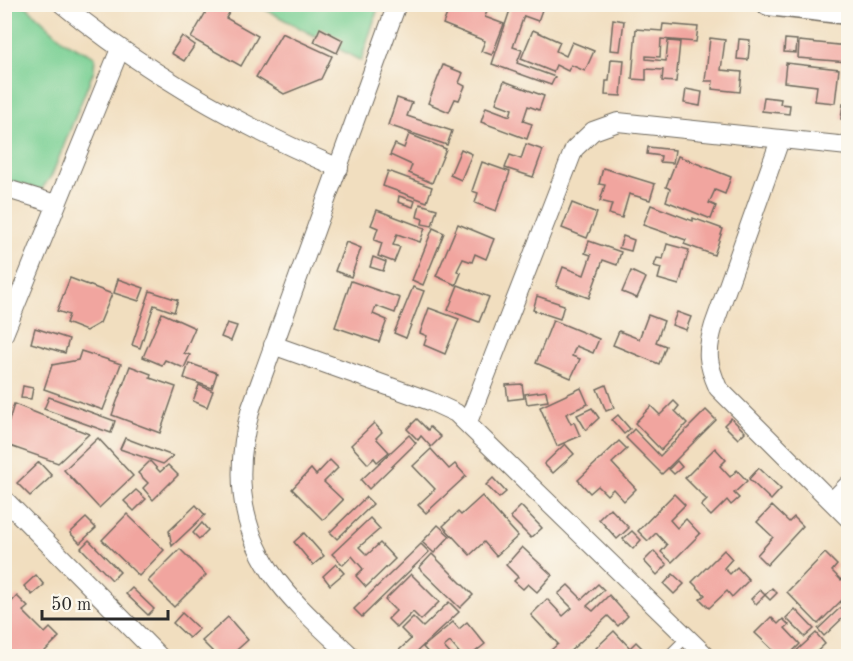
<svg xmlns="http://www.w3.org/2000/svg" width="853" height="661" font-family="'Old Standard TT',serif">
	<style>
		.green { fill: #7ad094; stroke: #527e60; stroke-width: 1.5 }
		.building { fill: #f1a59f }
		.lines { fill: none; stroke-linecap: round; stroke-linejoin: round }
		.service-casing { stroke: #706a5f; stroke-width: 11 }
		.minor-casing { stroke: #706a5f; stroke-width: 20 }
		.tertiary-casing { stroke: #706a5f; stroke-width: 25 }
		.service { stroke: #fff; stroke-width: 9 }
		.minor { stroke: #fff; stroke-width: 18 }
		.tertiary { stroke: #fff; stroke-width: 22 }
	</style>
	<rect width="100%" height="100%" fill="#fbf7ec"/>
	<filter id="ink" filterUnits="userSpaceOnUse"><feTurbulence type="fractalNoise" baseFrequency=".0167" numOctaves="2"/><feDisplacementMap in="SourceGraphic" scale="12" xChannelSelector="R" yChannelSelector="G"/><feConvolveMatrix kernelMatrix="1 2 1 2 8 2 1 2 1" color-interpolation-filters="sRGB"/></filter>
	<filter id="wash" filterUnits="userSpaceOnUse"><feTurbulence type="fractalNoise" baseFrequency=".008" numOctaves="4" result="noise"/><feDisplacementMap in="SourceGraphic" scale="24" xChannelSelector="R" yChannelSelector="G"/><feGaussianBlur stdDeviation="1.35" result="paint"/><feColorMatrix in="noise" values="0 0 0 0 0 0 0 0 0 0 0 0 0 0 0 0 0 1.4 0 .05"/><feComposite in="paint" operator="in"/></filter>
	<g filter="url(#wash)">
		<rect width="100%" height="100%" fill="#f1debf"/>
		<!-- green -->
		<g class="green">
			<path d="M4 5H25L65 42 95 57 94 70 52 175 41 190 5 179Z"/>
			<path d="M257 5H379L361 61Z"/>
		</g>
		<g id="blocks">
			<!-- building -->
			<g class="building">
				<path d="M451 4H489L485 17 504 24 492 55 481 51 485 41 443 24Z"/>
				<path d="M512 4H536L543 7 538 21 524 16 513 47 522 50 517 63 555 77 551 85 492 64Z"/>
				<path d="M210 5H234L226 18 258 36 241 66 191 38Z"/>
				<path d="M613 19 624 21 620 51 610 50Z"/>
				<path d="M663 24 698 27 696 42 661 39 660 57 646 56V59L666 61 668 41 680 42 676 82 662 81 663 70 646 69V80L632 79 636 29 662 31Z"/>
				<path d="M320 28 343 40 337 53 314 42Z"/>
				<path d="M533 30 560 42 556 51 566 56 572 42 594 51 585 71 571 65 568 71 556 65 553 72 521 59Z"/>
				<path d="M282 33 332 56 321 79 284 94 256 77Z"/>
				<path d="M182 36 195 45 184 61 171 53Z"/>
				<path d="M710 38 725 40 721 70 742 72 740 92 712 89 713 81H705Z"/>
				<path d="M739 39 750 40 748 60 737 59Z"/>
				<path d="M785 39 797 40 796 53 784 52Z"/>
				<path d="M799 41 848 46V62L798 58Z"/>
				<path d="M611 59 624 60 621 96 605 95 606 81H609Z"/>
				<path d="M786 63 839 69 835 103 815 101 817 86 784 82Z"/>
				<path d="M443 65 463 73 459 83 465 86 459 100 455 99 449 112 428 103Z"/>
				<path d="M504 81 544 96 539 110 528 106 523 121 532 124 527 139 481 122 486 107 510 116 512 109 496 103Z"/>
				<path d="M686 89 702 92 700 106 684 103Z"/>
				<path d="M764 97 781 99 780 104 790 105 789 114 762 111Z"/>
				<path d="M397 98 412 103 407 116 452 131 447 145 388 125Z"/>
				<path d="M843 104 848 105V119H841Z"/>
				<path d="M409 134 446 149 432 183 409 173 412 165 390 155 395 144 404 148Z"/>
				<path d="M526 144 543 150 533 177 505 168 510 155 521 159Z"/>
				<path d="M648 147 675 150 673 163 660 162 661 156 647 154Z"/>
				<path d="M461 149 472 154 461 180 450 175Z"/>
				<path d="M678 156 731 177 725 194 715 190 709 203 716 206 711 219 666 201 670 189 666 187Z"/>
				<path d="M482 162 510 172 496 211 475 203 478 193 472 191Z"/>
				<path d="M603 168 655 184 650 200 629 194 622 218 609 214 612 204 600 201 605 185 599 184Z"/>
				<path d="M388 171 432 187 427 202 383 186Z"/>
				<path d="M399 196 415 201 413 207 398 202Z"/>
				<path d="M572 203 597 213 587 238 562 228Z"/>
				<path d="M420 204 437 209 432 226 422 224 423 219 417 217Z"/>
				<path d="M651 205 693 221V218L723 229 714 255 684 244 686 240 643 225Z"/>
				<path d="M377 210 425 228 420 242 397 234 393 245 400 247 394 262 378 256 382 243 374 240 378 228 371 225Z"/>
				<path d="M458 224 494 239 486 259 475 254 472 262 463 259 457 271 461 273 456 285 436 276Z"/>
				<path d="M433 228 444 233 423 285 412 280Z"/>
				<path d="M623 236 634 240 631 251 619 248Z"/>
				<path d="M589 241 621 252 617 265 603 260 589 298 556 286 563 267 584 275 591 255 585 253Z"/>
				<path d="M346 242 361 248 351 277 335 271Z"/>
				<path d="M667 244 689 250 679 285 658 279 661 268 654 266 657 258 663 259Z"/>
				<path d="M373 257 386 262 383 271 370 267Z"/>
				<path d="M631 271 646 278 637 298 622 292Z"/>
				<path d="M70 278 112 294 100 323 86 331 66 323 69 315 57 311Z"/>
				<path d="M118 279 144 288 139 301 114 293Z"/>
				<path d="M351 281 400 298 395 313 376 306 373 314 387 320 379 342 335 327Z"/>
				<path d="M458 285 489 297 479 322 448 310Z"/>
				<path d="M413 287 424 291 406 338 394 333Z"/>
				<path d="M150 291 178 300 174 312 154 305 140 348 132 345Z"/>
				<path d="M537 296 564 305 560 319 533 310Z"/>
				<path d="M429 308 459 319 445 354 424 345 427 336 420 333Z"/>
				<path d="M677 312 691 317 686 330 672 325Z"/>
				<path d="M162 313 195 328 184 353 190 355 184 368 165 360 162 365 143 357Z"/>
				<path d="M648 315 664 321 656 342 666 346 659 364 613 345 619 331 639 339Z"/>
				<path d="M553 320 599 339 593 353 576 346 572 356 580 359 571 378 536 363Z"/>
				<path d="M227 323 237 326 231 341 221 337Z"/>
				<path d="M35 328 69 339 65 353 31 343Z"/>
				<path d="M81 351 121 364 103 410 44 389 52 365 78 360Z"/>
				<path d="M189 363 217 373 212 388 184 378Z"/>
				<path d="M130 366 151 374 150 378 176 387 160 433 112 415Z"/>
				<path d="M522 384 524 398 508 400 506 385Z"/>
				<path d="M199 385 213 391 207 407 193 401Z"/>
				<path d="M606 385 614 408 606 411 597 389Z"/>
				<path d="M23 386 33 388 31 399 21 398Z"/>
				<path d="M581 388 588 404 566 414 571 424 574 422 580 436 557 446 540 407Z"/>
				<path d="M546 391 548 401 527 404 525 394Z"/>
				<path d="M49 397 115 421 111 433 44 409Z"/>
				<path d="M674 401 679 406 675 411 687 423 661 450 635 423 651 406 660 415Z"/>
				<path d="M14 404 89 434 58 463 4 444V437Z"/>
				<path d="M592 408 599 418 586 430 577 415Z"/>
				<path d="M706 410 716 420 662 474 626 438 634 429 660 456Z"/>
				<path d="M618 415 630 429 624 434 612 420Z"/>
				<path d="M731 418 745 432 738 439 724 425Z"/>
				<path d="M417 419 428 430 430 427 441 437 431 447 421 436 418 440 407 429Z"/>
				<path d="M374 423 382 432 376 438 389 452 377 462 374 458 368 464 351 445Z"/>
				<path d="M409 435 416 443 369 489 361 480Z"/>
				<path d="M98 438 133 476 99 508 64 470Z"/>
				<path d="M125 438 173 456 163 464 120 449Z"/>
				<path d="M619 441 627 449 612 463 636 489 624 501 613 489 607 495 598 486 590 493 578 480Z"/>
				<path d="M565 444 574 454 553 473 544 464Z"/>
				<path d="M715 448 726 460 720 466 730 477 737 470 747 481 734 493 739 498 731 505 727 500 711 516 701 506 707 500 685 478Z"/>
				<path d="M431 449 449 469 455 464 466 476 426 513 418 505 435 489 413 466Z"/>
				<path d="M330 460 338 468 324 482 343 500 323 520 292 489 311 469 316 475Z"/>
				<path d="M150 461 160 472 168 465 178 475 153 500 143 488 148 483 138 473Z"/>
				<path d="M677 461 682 467 674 474 669 469Z"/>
				<path d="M39 462 52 476 30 496 17 483Z"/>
				<path d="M759 468 781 489 771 500 749 479Z"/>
				<path d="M493 478 506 492 499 498 486 485Z"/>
				<path d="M136 490 146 499 134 511 124 501Z"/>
				<path d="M674 494 685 505 670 520 677 528 686 519 700 534 672 562 661 552 667 545 656 533 648 541 638 531Z"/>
				<path d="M482 496 518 536 496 556 484 542 470 555 443 526 458 512 461 515Z"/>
				<path d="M366 497 373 504 337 539 330 532Z"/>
				<path d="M196 505 205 515 172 546 169 531Z"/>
				<path d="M521 506 542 528 531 538 510 517Z"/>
				<path d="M772 506 789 522 794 517 803 526 767 565 757 555 773 537 757 522Z"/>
				<path d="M610 508 629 528 617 539 599 519Z"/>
				<path d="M127 514 164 550 139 576 102 540Z"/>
				<path d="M86 518 96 528 80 543 70 533Z"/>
				<path d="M370 518 380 529 359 547 367 555 380 543 395 559 366 587 356 576 363 569 352 556 343 565 332 554Z"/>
				<path d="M202 523 208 530 199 539 193 533Z"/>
				<path d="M438 525 450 536 434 553 422 542Z"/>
				<path d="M632 531 641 540 633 549 623 539Z"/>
				<path d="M304 533 324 556 313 565 294 542Z"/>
				<path d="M89 540 120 572 112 580 81 548Z"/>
				<path d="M421 544 429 552 362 617 354 609Z"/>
				<path d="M522 547 552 575 537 592 528 584 523 589 514 581 518 577 506 565Z"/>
				<path d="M180 549 206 575 174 607 148 581Z"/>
				<path d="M724 550 732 559 724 568 730 574 737 567 749 580 732 597 727 591 709 608 700 599 705 595 692 582Z"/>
				<path d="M654 551 667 565 657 575 644 561Z"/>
				<path d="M825 553 837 565 832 571 841 580 847 575 848 577V594L818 624 787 592Z"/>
				<path d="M432 554 473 595 460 608 419 568Z"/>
				<path d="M336 564 344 573 330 585 323 576Z"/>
				<path d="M411 574 439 602 421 620 413 612 397 628 388 619 396 611 385 600Z"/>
				<path d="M673 574 684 584 674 594 664 584Z"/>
				<path d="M36 575 44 585 32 595 24 586Z"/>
				<path d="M598 584 604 590 587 606 593 611 609 595 628 616 618 626 608 616 565 656H544L558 644 531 615 547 599 563 616 572 608 558 594 568 585 582 599Z"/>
				<path d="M132 588 154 609 148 615 126 594Z"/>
				<path d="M772 588 777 593 770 600 765 595Z"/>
				<path d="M760 590 765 595 756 604 751 599Z"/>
				<path d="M17 596 28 607 23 611 45 633 50 628 59 637 40 656H16L4 646V610Z"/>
				<path d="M449 602 459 612 412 656H399L396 653 411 639 401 629 413 617 423 627Z"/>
				<path d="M841 607 847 614 824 636 818 629Z"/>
				<path d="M795 609 814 629 805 637 786 618Z"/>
				<path d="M182 613 199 629 189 638 173 623Z"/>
				<path d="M228 617 248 640 230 656H217L202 641Z"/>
				<path d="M771 617 778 624 783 619 789 625 785 628 800 644 788 656H779L755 633Z"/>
				<path d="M453 622 459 629 467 622 485 644 470 656H462L450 642 444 647 452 656H431L423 647Z"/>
				<path d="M614 631 630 648 636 642 647 653 643 656H604L596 648Z"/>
				<path d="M816 633 825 644 812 656H791Z"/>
			</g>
		</g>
	</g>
	<g filter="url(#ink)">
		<use href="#blocks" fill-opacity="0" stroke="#706a5f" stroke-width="1.5"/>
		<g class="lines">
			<!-- service casing -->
			<g class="service-casing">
				<path id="service" d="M668 656 687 637"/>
			</g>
			<!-- minor casing -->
			<g class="minor-casing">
				<g id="minor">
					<path d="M62 4C145 72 240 126 339 168"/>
					<path d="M780 140 714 325C706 351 707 363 718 388L848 518"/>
					<path d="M4 188 56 204"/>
					<path d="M4 334 120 49"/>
					<path d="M273 345 430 401 456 413 706 656"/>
					<path d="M468 422 574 149 593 131 618 122 848 146"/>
					<path d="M4 499 159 656"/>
					<path d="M832 501 848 485"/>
					<path d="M351 656C324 630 293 604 271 572 237 521 235 466 251 408L397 4"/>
				</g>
			</g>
			<!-- tertiary casing -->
			<g class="tertiary-casing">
				<path id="tertiary" d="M768 4 848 13"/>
			</g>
			<!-- service -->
			<use href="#service" class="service"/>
			<!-- minor -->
			<use href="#minor" class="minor"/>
			<!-- tertiary -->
			<use href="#tertiary" class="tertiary"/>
		</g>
	</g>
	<!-- margin -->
	<rect width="853" height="661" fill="none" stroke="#fbf7ec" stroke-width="24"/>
	<!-- scale -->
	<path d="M42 610v9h126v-9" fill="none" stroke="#2b2b2b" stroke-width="3"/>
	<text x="51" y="610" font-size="18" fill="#2b2b2b" stroke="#fbf7ec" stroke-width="4.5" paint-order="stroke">50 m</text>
</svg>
